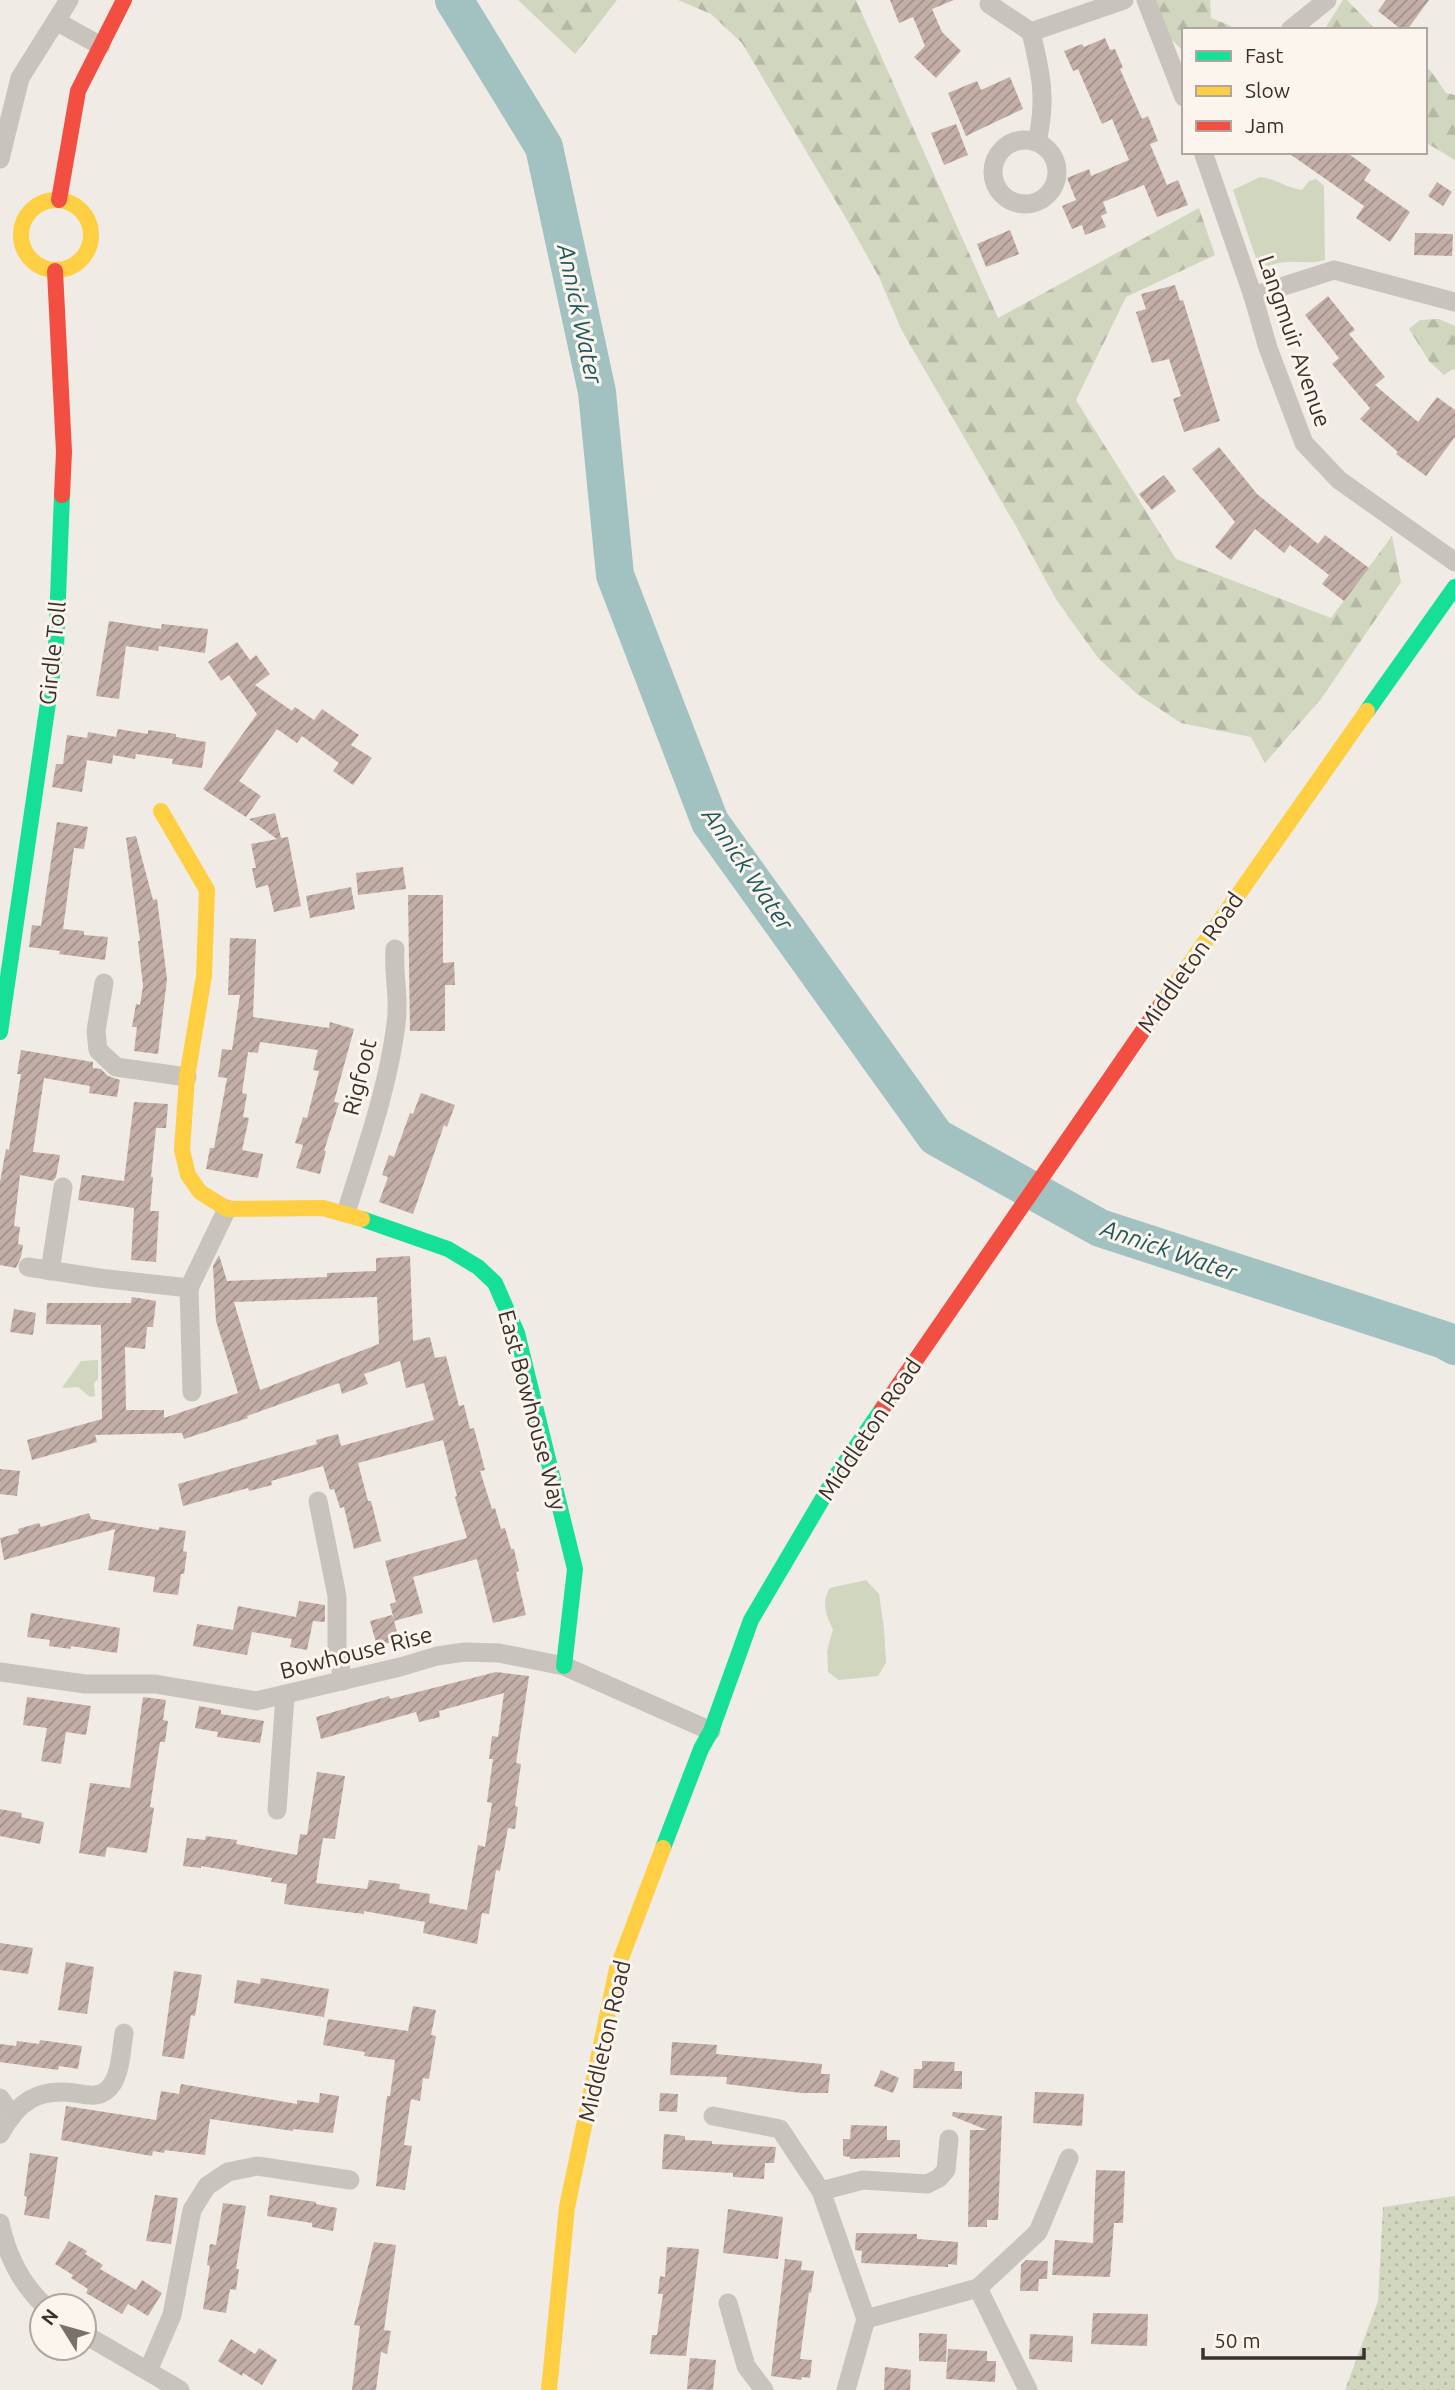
<svg xmlns="http://www.w3.org/2000/svg" width="1455" height="2390" font-family="Ubuntu,sans-serif">
	<style>
		.grass { fill: #d1d6bf }
		.forest { fill: url(#forest-firs) }
		.park { fill: url(#park-dots) }
		.lines { fill: none; stroke-linecap: round; stroke-linejoin: round }
		.river { stroke: #a1c2c1; stroke-width: 38 }
		.building { fill: url(#building-hatch); fill-rule: evenodd }
		.street { stroke: #c9c3be; stroke-width: 19 }
		.fast { stroke: #16e098; stroke-width: 16 }
		.slow { stroke: #ffcf43; stroke-width: 16 }
		.jam { stroke: #f24e42; stroke-width: 16 }
		.labels { text-anchor: middle; dominant-baseline: central; stroke-width: 6; stroke-linejoin: round; paint-order: stroke }
		.street-label { font-size: 23px; fill: #3b302b; stroke: #fbf5ee }
		.water-label { font-size: 24px; font-style: italic; fill: #1f5a5e; stroke: #fbf5ee }
	</style>
	<defs>
		<pattern id="forest-firs" width="22" height="20" patternUnits="userSpaceOnUse" patternTransform="scale(1.75)"><rect width="22" height="20" fill="#d1d6bf"/><path d="M5 1l3.5 6h-7zM16 11l3.5 6h-7z" fill="#b4b8a4"/></pattern>
		<pattern id="park-dots" width="8" height="8" patternUnits="userSpaceOnUse" patternTransform="scale(1.75)"><rect width="8" height="8" fill="#d1d6bf"/><path d="M2 2h.1M6 6h.1" fill="none" stroke="#b4b8a4" stroke-width="1.8" stroke-linecap="round"/></pattern>
		<pattern id="building-hatch" width="6" height="6" patternUnits="userSpaceOnUse" patternTransform="scale(1.75)"><rect width="6" height="6" fill="#c3afa7"/><path d="M-1 1l2-2M0 6l6-6M5 7l2-2" fill="none" stroke="#a08f88"/></pattern>
	</defs>
	<rect width="100%" height="100%" fill="#f0ebe5"/>
	<!-- grass -->
	<g class="grass">
		<path d="M1260 177C1277 179 1286 188 1302 190L1309 181 1316 179 1324 186 1325 260C1305 266 1291 257 1268 266L1257 261 1233 190Z"/>
		<path d="M98 1360V1379L94 1383 95 1396 90 1397 78 1387 62 1388 81 1361Z"/>
		<path d="M866 1580 879 1594 884 1629 886 1663 878 1676 839 1680 828 1672 827 1651 833 1629C826 1615 821 1602 830 1588Z"/>
	</g>
	<!-- forest -->
	<g class="forest">
		<path d="M518 0H617L575 54Z"/>
		<path d="M678 0H856L998 318 1199 208 1215 255 1126 297 1076 400 1176 559 1331 618 1392 536 1401 582 1321 699 1265 763 1251 737 1181 723 1137 694 1098 658 1056 599 1017 528 902 331 879 277 847 220 742 43 711 14Z"/>
		<path d="M1153 0H1210L1211 18 1231 26 1230 30H1184V52L1171 39Z"/>
		<path d="M1343 0H1347L1376 30H1324Z"/>
		<path d="M1425 67 1430 70 1446 93 1455 95V160L1425 142Z"/>
		<path d="M1439 319 1455 326V370L1453 369 1444 375 1429 361 1409 329 1420 320Z"/>
	</g>
	<!-- park -->
	<path class="park" d="M1455 2196V2390H1345L1378 2301 1383 2207Z"/>
	<g class="lines">
		<!-- river -->
		<path class="river" d="M454 0 544 147 597 392 615 575 710 822 936 1137 1100 1228 1444 1340 1455 1346"/>
	</g>
	<!-- building -->
	<g class="building">
		<path d="M890 0H954L932 9 942 32 961 51 936 78 914 57 925 46 913 17 899 23Z"/>
		<path d="M1386 0H1429L1407 30H1402L1378 11Z"/>
		<path d="M1105 38 1110 50 1115 49 1123 68 1120 69 1142 119 1148 116 1158 141 1150 144 1167 185 1178 180 1188 205 1157 217 1144 185 1103 202 1107 213 1101 216 1106 227 1085 235 1082 225 1072 229 1062 206 1076 200 1067 178 1089 169 1091 176 1129 160 1112 119 1102 124 1078 69 1073 71 1064 51 1082 44 1084 47Z"/>
		<path d="M1010 77 1023 109 966 136 948 93 977 81 981 90Z"/>
		<path d="M956 124 968 155 944 165 931 133Z"/>
		<path d="M1287 152H1346L1371 170 1364 180 1410 212 1390 242 1356 218 1364 206Z"/>
		<path d="M1437 182 1452 192 1443 206 1428 196Z"/>
		<path d="M1010 230 1019 254 986 267 977 244Z"/>
		<path d="M1415 233 1453 234 1452 256 1414 255Z"/>
		<path d="M1175 285 1180 301 1183 300 1220 421 1184 432 1173 399 1181 396 1169 359 1152 363 1136 312 1146 309 1141 294Z"/>
		<path d="M1328 296 1355 330 1349 334 1385 377 1375 385 1418 422 1437 397 1455 410V437L1426 476 1396 454 1398 452 1360 419 1370 408 1332 364 1339 358 1305 315Z"/>
		<path d="M1219 447 1257 494 1318 544 1325 535 1369 568 1344 601 1322 584 1329 575 1290 545 1284 553 1255 529 1231 560 1215 547 1235 522 1192 469Z"/>
		<path d="M1164 475 1176 491 1152 510 1139 494Z"/>
		<path d="M109 621 161 629 162 624 208 629 205 653 159 646 158 651 126 646 119 699 96 696Z"/>
		<path d="M237 642 250 660 256 655 270 674 255 685 292 711 295 707 314 720 322 709 359 735 351 745 372 758 353 785 333 771 339 763 302 736 297 743 277 729 239 781 261 796 246 817 203 789 257 714 229 675 221 681 208 662Z"/>
		<path d="M118 729 148 734V730L176 734V737L206 742 202 768 172 764 173 759 136 754 135 759 113 755 112 764 87 760 82 792 52 787 56 764H63L67 735 87 738 88 732 116 737Z"/>
		<path d="M275 813 281 838 288 837 301 906 274 912 268 885 256 888 252 868H256L251 844 277 839 249 819Z"/>
		<path d="M57 822 88 827 84 849 74 848 63 929 84 931V935L108 937 105 960 59 954 60 951 29 947 32 925 41 926Z"/>
		<path d="M136 836 153 900 157 899 167 979 158 1054 134 1051 137 1027H132L136 1004 140 1005 143 986 138 941H140L126 838Z"/>
		<path d="M403 867 406 889 358 895 356 873Z"/>
		<path d="M351 887 355 909 310 918 306 896Z"/>
		<path d="M408 895H443V963L454 962 455 985H445V1031H410Z"/>
		<path d="M230 938 256 939 253 1017 329 1028 330 1022 354 1029 334 1102 339 1103 324 1151H326L320 1174 296 1168 303 1145 295 1143 303 1117 307 1118 319 1071 313 1070 318 1050 260 1042 258 1053 248 1052 242 1093 247 1094 243 1117 249 1118 242 1150 263 1154 258 1178 206 1169 210 1148H214L227 1078 218 1077 222 1049 232 1050 240 995H228Z"/>
		<path d="M21 1050 93 1062V1068L101 1069 108 1076 120 1080 117 1097 89 1093 90 1086 44 1078 33 1152 60 1155 56 1177 53 1181 20 1175 14 1226 20 1227 18 1244 23 1245 21 1257 16 1268 0 1265V1182L6 1149 9 1150 21 1074H17Z"/>
		<path d="M421 1093 455 1105 447 1127 444 1125 413 1214 379 1202 388 1177 382 1175 389 1155 394 1157 410 1113 413 1114Z"/>
		<path d="M134 1102 168 1104 166 1128H156L151 1177H153L150 1211H159L156 1262 131 1260 134 1208 78 1200 82 1175 124 1181Z"/>
		<path d="M219 1255 227 1281 327 1277V1273L376 1271V1258L410 1256 413 1341 430 1337 435 1358 446 1356 459 1406 464 1405 470 1429 474 1428 485 1470 480 1471 492 1509 495 1508 501 1529 505 1528 511 1549H514L519 1571 516 1572 526 1615 493 1623 477 1559 413 1577 423 1613 394 1621 399 1640 377 1646 370 1621 392 1615 394 1620 390 1604 396 1602 385 1561 467 1538 455 1497 457 1496 443 1440 358 1463 368 1501H371L381 1541 354 1549 344 1507 340 1508 334 1489 330 1490 323 1466 271 1481 272 1485 249 1491 248 1488 183 1506 178 1484 317 1444 316 1440 338 1434 341 1446 434 1420 424 1383 406 1388 400 1361 364 1374 368 1384 342 1394 339 1383 247 1416 248 1418 184 1439 182 1433 95 1435 97 1442 32 1460 27 1440 102 1419 101 1325 46 1324 47 1303H131L132 1297 156 1301 153 1327H147L145 1349 125 1347 126 1410H164V1418L238 1393 216 1321 213 1266ZM377 1297 379 1344 260 1390 234 1302Z"/>
		<path d="M14 1309 36 1313 33 1335 10 1332Z"/>
		<path d="M0 1469 20 1471 17 1496 0 1494Z"/>
		<path d="M89 1513 91 1519 159 1530V1527L186 1531 183 1551 187 1552 184 1574H181L178 1595 153 1592 155 1577 108 1570 115 1529 4 1560 0 1538 19 1533 18 1529 39 1523 41 1527Z"/>
		<path d="M299 1601 325 1605V1622L313 1621 307 1650 290 1647 292 1639 252 1632 247 1655 193 1646 197 1624 233 1630 238 1606 296 1617Z"/>
		<path d="M31 1613 120 1628 117 1653 71 1646V1649L49 1646 50 1640 27 1637Z"/>
		<path d="M496 1672 529 1676 516 1763 521 1764 515 1806 518 1807 515 1829 508 1828 500 1871 496 1870 489 1914 482 1913 477 1944 423 1933 425 1922 364 1911V1914L284 1904 287 1884 271 1882 272 1878 201 1866V1868L183 1866 187 1838 205 1840 206 1836 237 1840 236 1844 297 1855 300 1834 307 1835 317 1772 345 1776 335 1839 323 1838 316 1883 367 1889 369 1880 400 1884 399 1889 430 1894 429 1903 467 1910 478 1845 485 1847 492 1803 487 1802 493 1759H489L492 1736 498 1737 504 1693 439 1711 440 1717 419 1722 416 1712 321 1739 316 1717 389 1696 390 1699Z"/>
		<path d="M27 1697 91 1706 86 1735 66 1732 61 1764 41 1761 47 1728 23 1725Z"/>
		<path d="M143 1697 166 1700 163 1720 168 1721 165 1742H160L150 1807 154 1808 147 1853 107 1847 105 1857 79 1853 90 1783 130 1788Z"/>
		<path d="M199 1706 221 1710V1714L264 1721 260 1743 217 1737 218 1732 195 1728Z"/>
		<path d="M0 1809 22 1813 21 1817 44 1822 40 1844 0 1836Z"/>
		<path d="M0 1943 33 1948 28 1974 0 1970Z"/>
		<path d="M66 1962 94 1967 87 2014 58 2010Z"/>
		<path d="M174 1971 202 1975 195 2016 191 2015 184 2059 162 2056Z"/>
		<path d="M261 1978 329 1989 324 2017 234 2003 237 1980 260 1984Z"/>
		<path d="M413 2006 436 2010 431 2035 436 2036 429 2079 423 2078 420 2101 411 2099 404 2145 412 2146 405 2190 376 2186 387 2096H390L395 2060 364 2056 365 2052 323 2045 328 2019 408 2031Z"/>
		<path d="M40 2040 82 2046 78 2069 59 2066 58 2070 0 2062V2044L16 2046 17 2041 39 2044Z"/>
		<path d="M672 2042 717 2045 716 2054 822 2064 821 2074H830L828 2093H801L726 2084 727 2077 670 2075Z"/>
		<path d="M922 2061 955 2062 954 2071H962V2089L913 2088 914 2069H922Z"/>
		<path d="M881 2070 899 2078 893 2093 874 2086Z"/>
		<path d="M181 2084 297 2104V2100L319 2103 320 2093 339 2096 333 2133 293 2129V2131L210 2119 205 2155 165 2150 164 2153 153 2151 152 2156 61 2140 66 2106 156 2120 161 2091 179 2094Z"/>
		<path d="M1035 2092 1084 2094 1082 2126 1033 2123Z"/>
		<path d="M660 2093 678 2094 677 2112 659 2111Z"/>
		<path d="M953 2112 1002 2116 998 2220H987V2227H968L970 2130H987L952 2116Z"/>
		<path d="M851 2125 887 2126V2140H900V2157L850 2159V2157L843 2156V2139H850Z"/>
		<path d="M664 2134 685 2136V2140L712 2141V2144L776 2147 774 2163H765L764 2179 733 2177V2173L662 2169Z"/>
		<path d="M30 2153 58 2157 49 2219 24 2215 27 2197 24 2196Z"/>
		<path d="M1096 2170 1125 2171 1123 2223H1114L1110 2277 1052 2275 1055 2240 1093 2243Z"/>
		<path d="M155 2195 178 2198 171 2244 146 2241Z"/>
		<path d="M270 2195 316 2202V2204L337 2208 333 2231 312 2227V2223L267 2216Z"/>
		<path d="M223 2203 246 2206 236 2269H239L236 2290 230 2289 226 2313 203 2309 210 2266 207 2265 210 2244 216 2245Z"/>
		<path d="M728 2209 783 2217 778 2259 723 2253Z"/>
		<path d="M856 2233 917 2234V2239L958 2242 957 2265 948 2264V2267L861 2263 862 2251 855 2250Z"/>
		<path d="M69 2241 87 2251 85 2254 103 2265 100 2269 136 2290 142 2280 162 2293 148 2316 128 2304 122 2314 86 2293 88 2289 71 2278 73 2275 55 2264Z"/>
		<path d="M374 2242 396 2245 384 2330 391 2331 387 2354 381 2352 376 2390H352L360 2326 354 2325Z"/>
		<path d="M667 2247 699 2249 686 2356 650 2354 652 2335H657L663 2294H658L660 2276 665 2277Z"/>
		<path d="M785 2259 802 2261 801 2270 814 2271 811 2293 809 2292 800 2359 812 2360 810 2378 802 2377 801 2380 771 2376Z"/>
		<path d="M1026 2260 1048 2261 1047 2279H1039L1038 2291H1020L1021 2265Z"/>
		<path d="M1093 2313 1148 2314 1147 2346 1091 2344Z"/>
		<path d="M919 2333 947 2334 946 2362 919 2361Z"/>
		<path d="M1030 2334 1073 2336 1072 2362 1029 2359Z"/>
		<path d="M231 2339 255 2354 259 2348 277 2360 262 2385 243 2373 242 2376 218 2361Z"/>
		<path d="M948 2349 987 2351V2361H996L995 2382 946 2379Z"/>
		<path d="M690 2358 716 2360 713 2390 687 2389Z"/>
		<path d="M885 2367 911 2370 910 2390H884Z"/>
	</g>
	<g class="lines">
		<!-- street -->
		<g class="street">
			<path d="M1146 0 1184 97"/>
			<path d="M989 4 1031 32 1124 0"/>
			<path d="M56 21 101 46"/>
			<path d="M1290 30 1327 0"/>
			<path d="M1031 32C1041 74 1047 99 1037 142"/>
			<circle cx="1025" cy="172" r="32"/>
			<path d="M1203 152 1253 296 1268 348 1304 443 1339 480 1455 562"/>
			<path d="M0 159 20 78 69 0"/>
			<path d="M1253 296 1334 270 1455 302"/>
			<path d="M104 983 96 1031 98 1050 116 1067 187 1077"/>
			<path d="M346 1213C365 1151 388 1089 396 1024 400 1000 393 974 395 949"/>
			<path d="M28 1267 99 1278 189 1288 227 1209"/>
			<path d="M50 1271 63 1187"/>
			<path d="M189 1288 192 1392"/>
			<path d="M318 1501 337 1596V1649L343 1681"/>
			<path d="M0 1672 85 1684H155L256 1701 400 1667 437 1656 465 1652 499 1653 564 1666 711 1731"/>
			<path d="M277 1810 285 1695"/>
			<path d="M0 2098 11 2114"/>
			<path d="M713 2116 780 2129 821 2191 866 2319"/>
			<path d="M0 2134C18 2102 37 2088 75 2093 86 2095 98 2098 107 2090 121 2079 121 2050 124 2033"/>
			<path d="M821 2191 863 2180 927 2184 939 2178 946 2170 949 2139"/>
			<path d="M0 2223C7 2255 20 2283 45 2306"/>
			<path d="M978 2288 1028 2390"/>
			<path d="M728 2303 746 2366 764 2390"/>
			<path d="M866 2319 978 2288 1038 2232 1069 2158"/>
			<path d="M84 2334 180 2390"/>
			<path d="M148 2371 172 2315 192 2210 207 2186 228 2172 257 2166 350 2180"/>
			<path d="M846 2390 866 2319"/>
		</g>
		<!-- fast -->
		<g class="fast">
			<path d="M1367 711 1455 587"/>
			<path d="M0 1032 56 648 62 495"/>
			<path d="M362 1219 448 1249 478 1267 495 1283 517 1333 575 1569 564 1666"/>
			<path d="M663 1848 701 1749 711 1731 751 1620 836 1476 882 1409"/>
		</g>
		<!-- slow -->
		<g class="slow">
			<circle cx="56" cy="235" r="35"/>
			<path d="M161 811 207 890 204 976 187 1077 182 1150 188 1175 200 1192 227 1209 323 1208 362 1219"/>
			<path d="M1160 1006 1367 711"/>
			<path d="M549 2390 567 2207 617 1969 663 1848"/>
		</g>
		<!-- jam -->
		<g class="jam">
			<path d="M59 200 78 91 124 0"/>
			<path d="M55 271 64 452 62 495"/>
			<path d="M882 1409 1160 1006"/>
		</g>
	</g>
	<g class="labels">
		<!-- street labels -->
		<g class="street-label">
			<text transform="translate(1295 341) rotate(71)">Langmuir Avenue</text>
			<text transform="translate(52 653) rotate(-84)">Girdle Toll</text>
			<text transform="translate(1190 962) rotate(-55)">Middleton Road</text>
			<text transform="translate(359 1077) rotate(-76)">Rigfoot</text>
			<text transform="translate(533 1410) rotate(75)">East Bowhouse Way</text>
			<text transform="translate(869 1429) rotate(-56)">Middleton Road</text>
			<text transform="translate(356 1652) rotate(-14)">Bowhouse Rise</text>
			<text transform="translate(604 2041) rotate(-77)">Middleton Road</text>
		</g>
		<!-- water labels -->
		<g class="water-label">
			<text transform="translate(580 314) rotate(78)">Annick Water</text>
			<text transform="translate(748 869) rotate(56)">Annick Water</text>
			<text transform="translate(1169 1250) rotate(19)">Annick Water</text>
		</g>
	</g>
	<!-- legend -->
	<rect x="1182" y="28" width="245" height="126" fill="#fbf5ee" stroke="#aea6a0" stroke-width="2"/>
	<rect x="1196" y="51" width="35" height="10" fill="#16e098" stroke="#aea6a0" stroke-width="2"/>
	<text x="1245" y="63" font-size="21" fill="#3b302b">Fast</text>
	<rect x="1196" y="86" width="35" height="10" fill="#ffcf43" stroke="#aea6a0" stroke-width="2"/>
	<text x="1245" y="98" font-size="21" fill="#3b302b">Slow</text>
	<rect x="1196" y="121" width="35" height="10" fill="#f24e42" stroke="#aea6a0" stroke-width="2"/>
	<text x="1245" y="133" font-size="21" fill="#3b302b">Jam</text>
	<!-- north arrow -->
	<g transform="translate(63 2327) rotate(307)"><circle r="33" fill="#fbf5ee" stroke="#aea6a0" stroke-width="2"/>
	<path d="M0-5L12 26L0 18L-12 26Z" fill="#7a716c"/>
	<text y="-10" font-size="19" font-weight="bold" text-anchor="middle" fill="#3b302b">N</text>
	</g>
	<!-- scale -->
	<path d="M1203 2348v10h161v-10" fill="none" stroke="#3b302b" stroke-width="3.5"/>
	<text x="1214" y="2348" font-size="21" fill="#3b302b" stroke="#fbf5ee" stroke-width="5" paint-order="stroke">50 m</text>
</svg>
